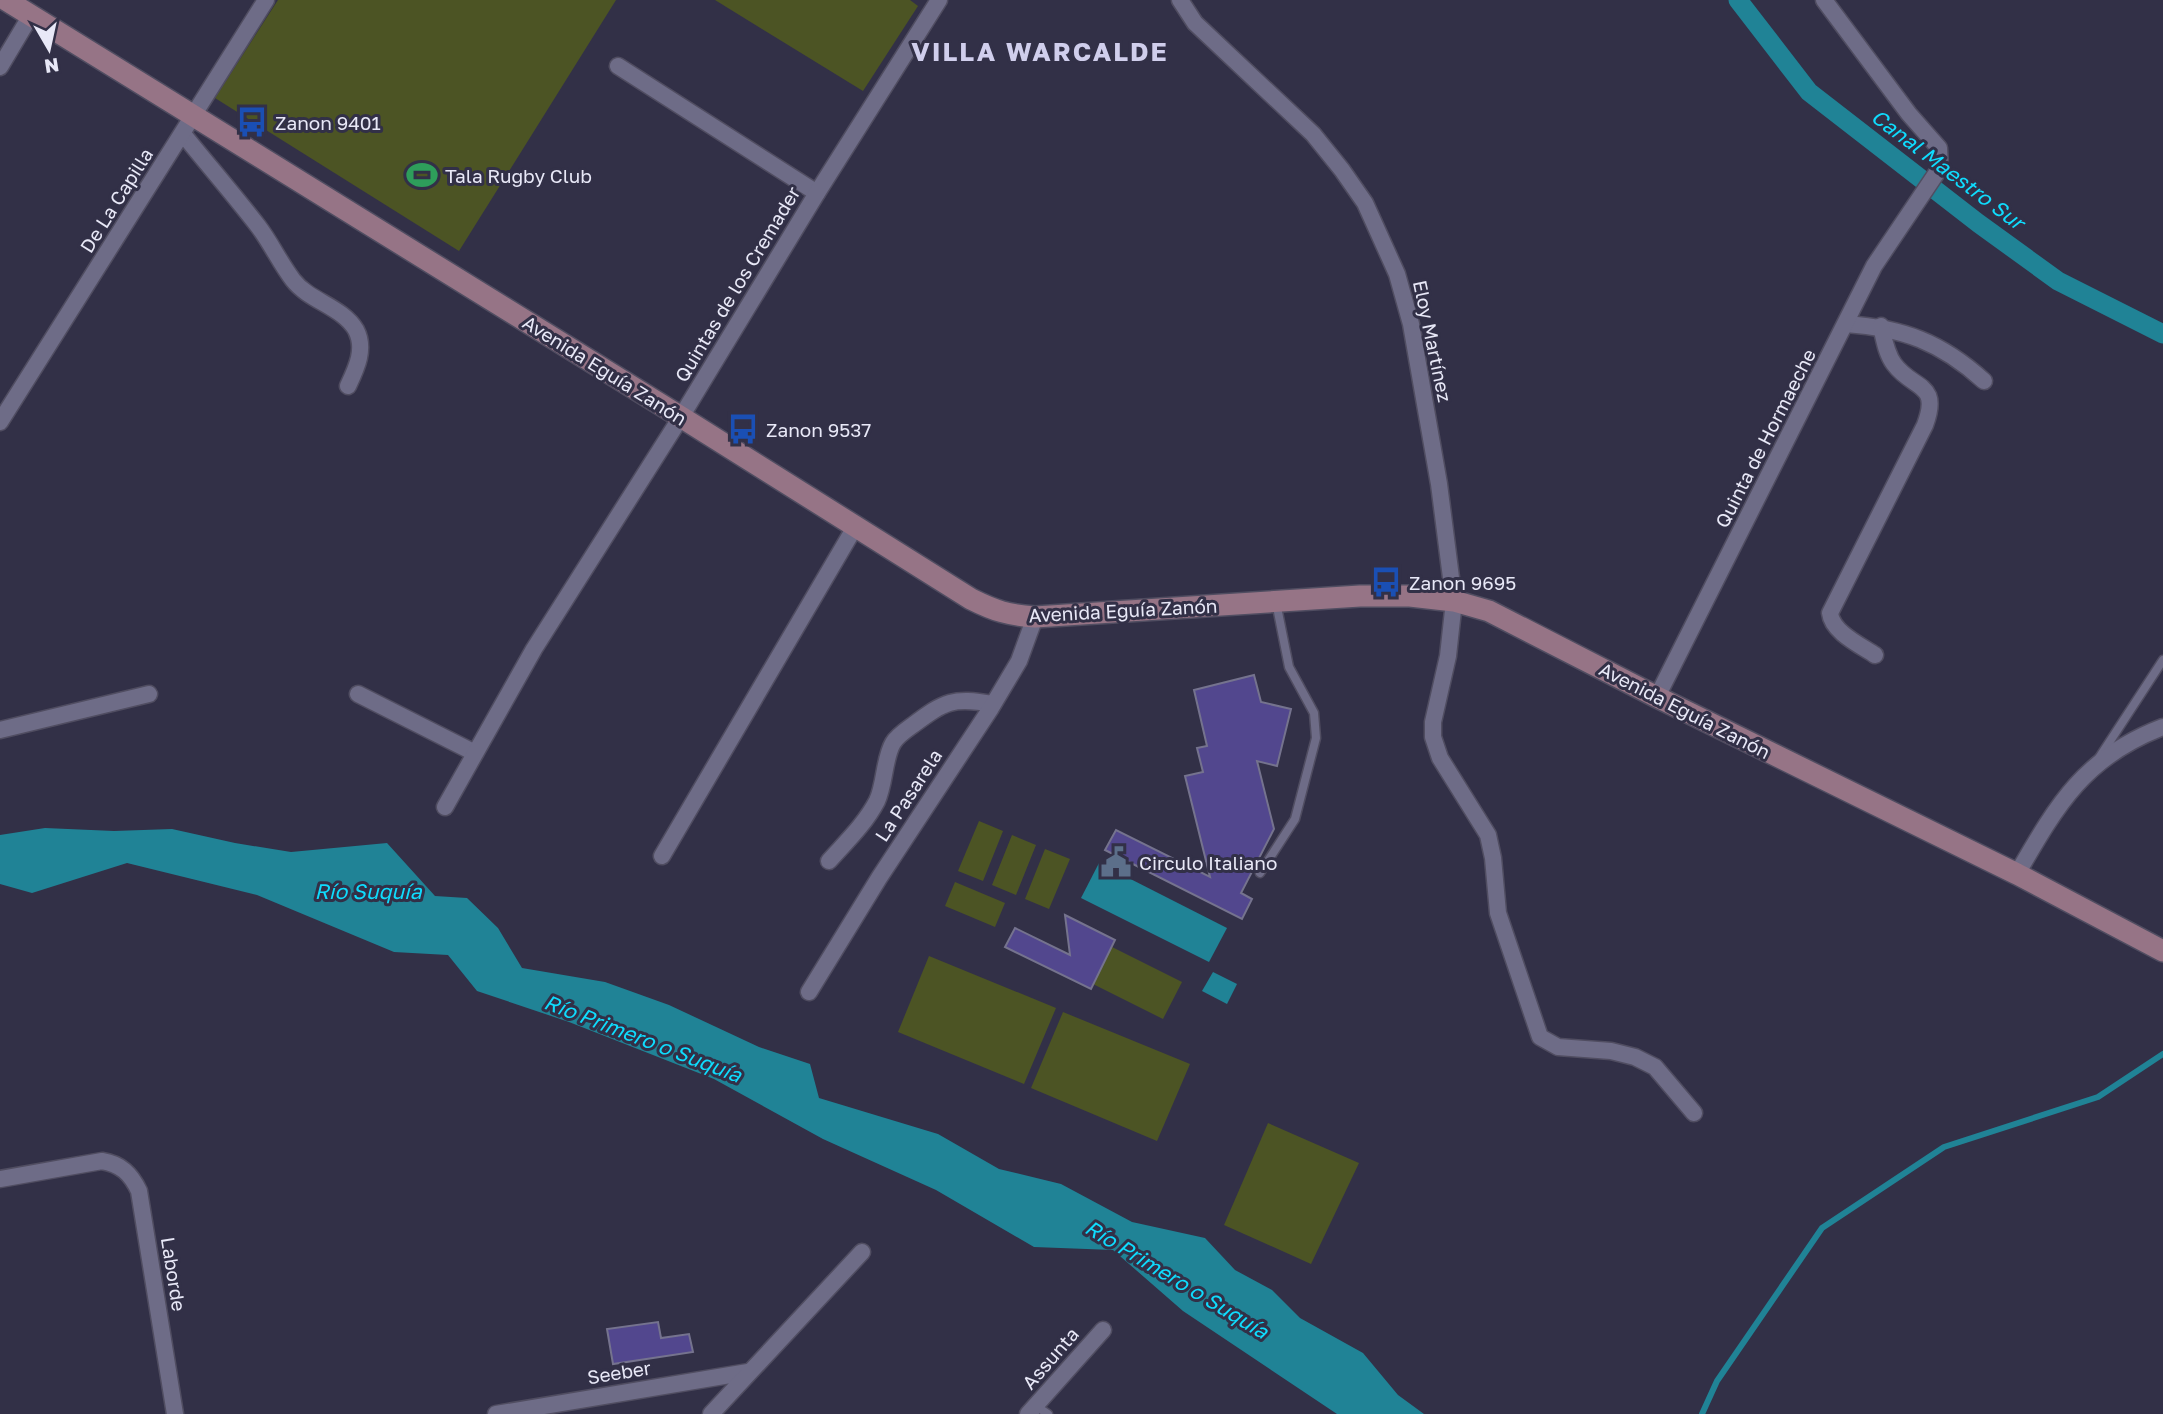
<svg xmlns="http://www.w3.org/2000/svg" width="2163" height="1414" font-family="'Golos Text',sans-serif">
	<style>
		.green { fill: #4c5424 }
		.water { fill: #208396 }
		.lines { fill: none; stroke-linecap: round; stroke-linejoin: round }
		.stream { stroke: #208396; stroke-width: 6 }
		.canal { stroke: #208396; stroke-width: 19 }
		.building { fill: #52478e; stroke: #75738e; stroke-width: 2 }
		.lane-casing { stroke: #504d61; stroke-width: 11 }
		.street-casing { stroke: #504d61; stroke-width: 19 }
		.secondary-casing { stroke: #504d61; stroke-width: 24 }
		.lane { stroke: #6e6c87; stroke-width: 8 }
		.street { stroke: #6e6c87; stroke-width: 16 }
		.secondary { stroke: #967486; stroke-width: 21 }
		.labels { text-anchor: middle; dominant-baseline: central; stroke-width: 6; stroke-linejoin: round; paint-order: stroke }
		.poi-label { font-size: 19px; fill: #e8e8f7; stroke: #323047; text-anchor: start }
		.street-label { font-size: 19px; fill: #e8e8f7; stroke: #323047 }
		.water-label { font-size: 21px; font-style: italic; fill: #0fdcfd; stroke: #323047 }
		.district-label { font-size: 26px; font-weight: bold; letter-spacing: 2px; fill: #d0ceec; stroke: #323047 }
	</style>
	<rect width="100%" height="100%" fill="#323047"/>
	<!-- green -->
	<g class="green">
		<path d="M278 0H616L459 251 215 98Z"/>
		<path d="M715 0H910L918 6 863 91Z"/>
		<path d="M979 821 1003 831 983 881 958 871Z"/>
		<path d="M1012 835 1036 845 1016 895 992 885Z"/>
		<path d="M1045 849 1070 859 1049 909 1025 899Z"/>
		<path d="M955 882 1005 903 995 927 945 906Z"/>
		<path d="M1112 947 1182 982 1163 1019 1093 984Z"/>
		<path d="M929 956 1056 1008 1024 1084 898 1032Z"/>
		<path d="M1063 1012 1190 1064 1157 1141 1031 1088Z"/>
		<path d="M1268 1123 1359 1163 1311 1264 1224 1225Z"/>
	</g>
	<!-- water -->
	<g class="water">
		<path d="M45 828 114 831 172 829 235 843 291 852 387 843 435 896 467 898 498 928 522 968 605 982 669 1005 759 1047 810 1064 819 1098 938 1134 999 1169 1061 1184 1132 1222 1205 1238 1235 1270 1272 1290 1300 1318 1363 1353 1398 1395 1424 1414H1337L1183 1311 1113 1250 1034 1247 936 1190 823 1139 714 1079 569 1022 477 991 448 955 394 952 257 895 127 863 32 893 0 884V835Z"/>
		<path d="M1099 863 1227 928 1209 962 1081 898Z"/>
		<path d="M1213 972 1237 984 1227 1004 1202 991Z"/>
	</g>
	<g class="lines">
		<!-- stream -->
		<path class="stream" d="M1702 1414 1717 1381 1822 1228 1944 1147 2098 1097 2163 1054"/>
		<!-- canal -->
		<path class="canal" d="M1738 0 1809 92 1978 223 2058 281 2163 334"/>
	</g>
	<!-- building -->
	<g class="building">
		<path d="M1254 675 1261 702 1291 709 1277 766 1257 761 1274 829 1241 893 1252 899 1242 919 1105 850 1116 830 1210 877 1185 776 1203 772 1197 748 1207 746 1194 690Z"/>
		<path d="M1065 915 1115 940 1091 989 1005 947 1015 928 1070 955Z"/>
		<path d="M658 1322 661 1338 689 1334 693 1352 613 1364 607 1329Z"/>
	</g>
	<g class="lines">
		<!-- lane casing -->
		<g class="lane-casing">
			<g id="lane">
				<path d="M2099 758 2163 660"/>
				<path d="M1260 873 1295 819 1316 738 1314 713 1289 667 1276 602"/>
				<path d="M1036 1406 1048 1414"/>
			</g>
		</g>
		<!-- street casing -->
		<g class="street-casing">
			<g id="street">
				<path d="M1180 0 1195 23 1313 134 1342 170 1365 203 1397 274 1411 324 1439 484 1454 601 1448 656 1433 722V737L1440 758 1488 835 1493 858 1498 913 1540 1037 1558 1047 1611 1051 1635 1057 1655 1067 1694 1113"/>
				<path d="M618 66 817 193"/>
				<path d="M0 67 31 15"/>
				<path d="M183 134C208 165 234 195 258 226 271 243 280 263 293 280 309 301 343 307 356 330 366 349 356 369 348 386"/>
				<path d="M1846 324C1903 328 1941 342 1984 381"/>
				<path d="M0 422 266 0"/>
				<path d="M1875 655C1860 645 1832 632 1830 613L1925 425C1941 382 1913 390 1894 364 1886 353 1884 339 1881 326"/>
				<path d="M358 694 475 753"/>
				<path d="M1657 697 1874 266 1940 168 1939 148 1909 114 1824 0"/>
				<path d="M0 730 149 694"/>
				<path d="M445 807 534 649 681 417 817 193 939 0"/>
				<path d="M662 856 855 527"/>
				<path d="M829 861C846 842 865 824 877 801 885 784 884 758 893 743 897 736 906 730 913 725 945 701 953 697 993 704"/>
				<path d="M2017 874C2057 805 2084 757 2163 727"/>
				<path d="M809 992 879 878 991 708 1019 661 1035 617"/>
				<path d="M0 1179 102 1161C121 1164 131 1174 139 1191L175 1414"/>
				<path d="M496 1414 748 1372"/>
				<path d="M711 1414 862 1252"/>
				<path d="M1028 1414 1103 1330"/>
			</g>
		</g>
		<!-- secondary casing -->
		<g class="secondary-casing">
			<path id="secondary" d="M6 0 681 417 971 599C995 611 1008 615 1035 617L1360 596H1410L1454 601 1489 611 1657 697 2017 874 2163 951"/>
		</g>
		<!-- lane -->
		<use href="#lane" class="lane"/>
		<!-- street -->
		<use href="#street" class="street"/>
		<!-- secondary -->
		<use href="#secondary" class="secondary"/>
	</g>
	<!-- icons -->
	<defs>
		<g id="bus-bare" transform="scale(2.415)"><path d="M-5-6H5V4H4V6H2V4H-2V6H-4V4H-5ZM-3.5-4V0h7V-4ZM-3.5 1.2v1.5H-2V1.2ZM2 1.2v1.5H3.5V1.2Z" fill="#1a4fb4" stroke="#323047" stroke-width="2.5" paint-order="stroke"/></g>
		<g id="stadium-bare" transform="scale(2.415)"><path d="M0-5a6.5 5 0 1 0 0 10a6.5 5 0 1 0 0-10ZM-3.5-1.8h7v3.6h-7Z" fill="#2e9e5b" stroke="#323047" stroke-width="2.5" paint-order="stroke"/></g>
		<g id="civic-bare" transform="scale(2.415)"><path d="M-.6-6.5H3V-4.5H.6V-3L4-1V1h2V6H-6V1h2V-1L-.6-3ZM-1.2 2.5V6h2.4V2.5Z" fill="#5c6f8a" stroke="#323047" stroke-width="2.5" paint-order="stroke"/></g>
	</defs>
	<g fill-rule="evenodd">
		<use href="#bus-bare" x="252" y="122"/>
		<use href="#stadium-bare" x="422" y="175"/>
		<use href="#bus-bare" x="743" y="429"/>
		<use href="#bus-bare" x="1386" y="582"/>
		<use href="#civic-bare" x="1116" y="862"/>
	</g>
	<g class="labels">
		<!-- poi labels -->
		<g class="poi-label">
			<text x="275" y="122">Zanon 9401</text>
			<text x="445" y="175">Tala Rugby Club</text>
			<text x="766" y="429">Zanon 9537</text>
			<text x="1409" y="582">Zanon 9695</text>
			<text x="1139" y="862">Circulo Italiano</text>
		</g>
		<!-- street labels -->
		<g class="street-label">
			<text transform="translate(116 200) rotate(-58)">De La Capilla</text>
			<text transform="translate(737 284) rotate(-59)">Quintas de los Cremader</text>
			<text transform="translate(1433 341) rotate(78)">Eloy Martínez</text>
			<text transform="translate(605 370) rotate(32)">Avenida Eguía Zanón</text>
			<text transform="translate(1765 438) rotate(-63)">Quinta de Hormaeche</text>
			<text transform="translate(1123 610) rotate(-3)">Avenida Eguía Zanón</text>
			<text transform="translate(1685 710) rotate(27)">Avenida Eguía Zanón</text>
			<text transform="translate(908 795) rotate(-57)">La Pasarela</text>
			<text transform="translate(174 1274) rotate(81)">Laborde</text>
			<text transform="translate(1050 1358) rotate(-49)">Assunta</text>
			<text transform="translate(619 1372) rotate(-9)">Seeber</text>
		</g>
		<!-- water labels -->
		<g class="water-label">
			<text transform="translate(1948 169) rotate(37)">Canal Maestro Sur</text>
			<text x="368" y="891">Río Suquía</text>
			<text transform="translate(643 1038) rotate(21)">Río Primero o Suquía</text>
			<text transform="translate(1177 1279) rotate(31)">Río Primero o Suquía</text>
		</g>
		<!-- district labels -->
		<g class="district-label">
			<text x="1040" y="51">VILLA WARCALDE</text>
		</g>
	</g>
	<!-- north arrow -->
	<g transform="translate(49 49) rotate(171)" stroke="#323047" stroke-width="5" paint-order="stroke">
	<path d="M0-5L12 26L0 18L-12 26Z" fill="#e8e8f7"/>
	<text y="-10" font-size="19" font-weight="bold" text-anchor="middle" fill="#e8e8f7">N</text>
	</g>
</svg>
